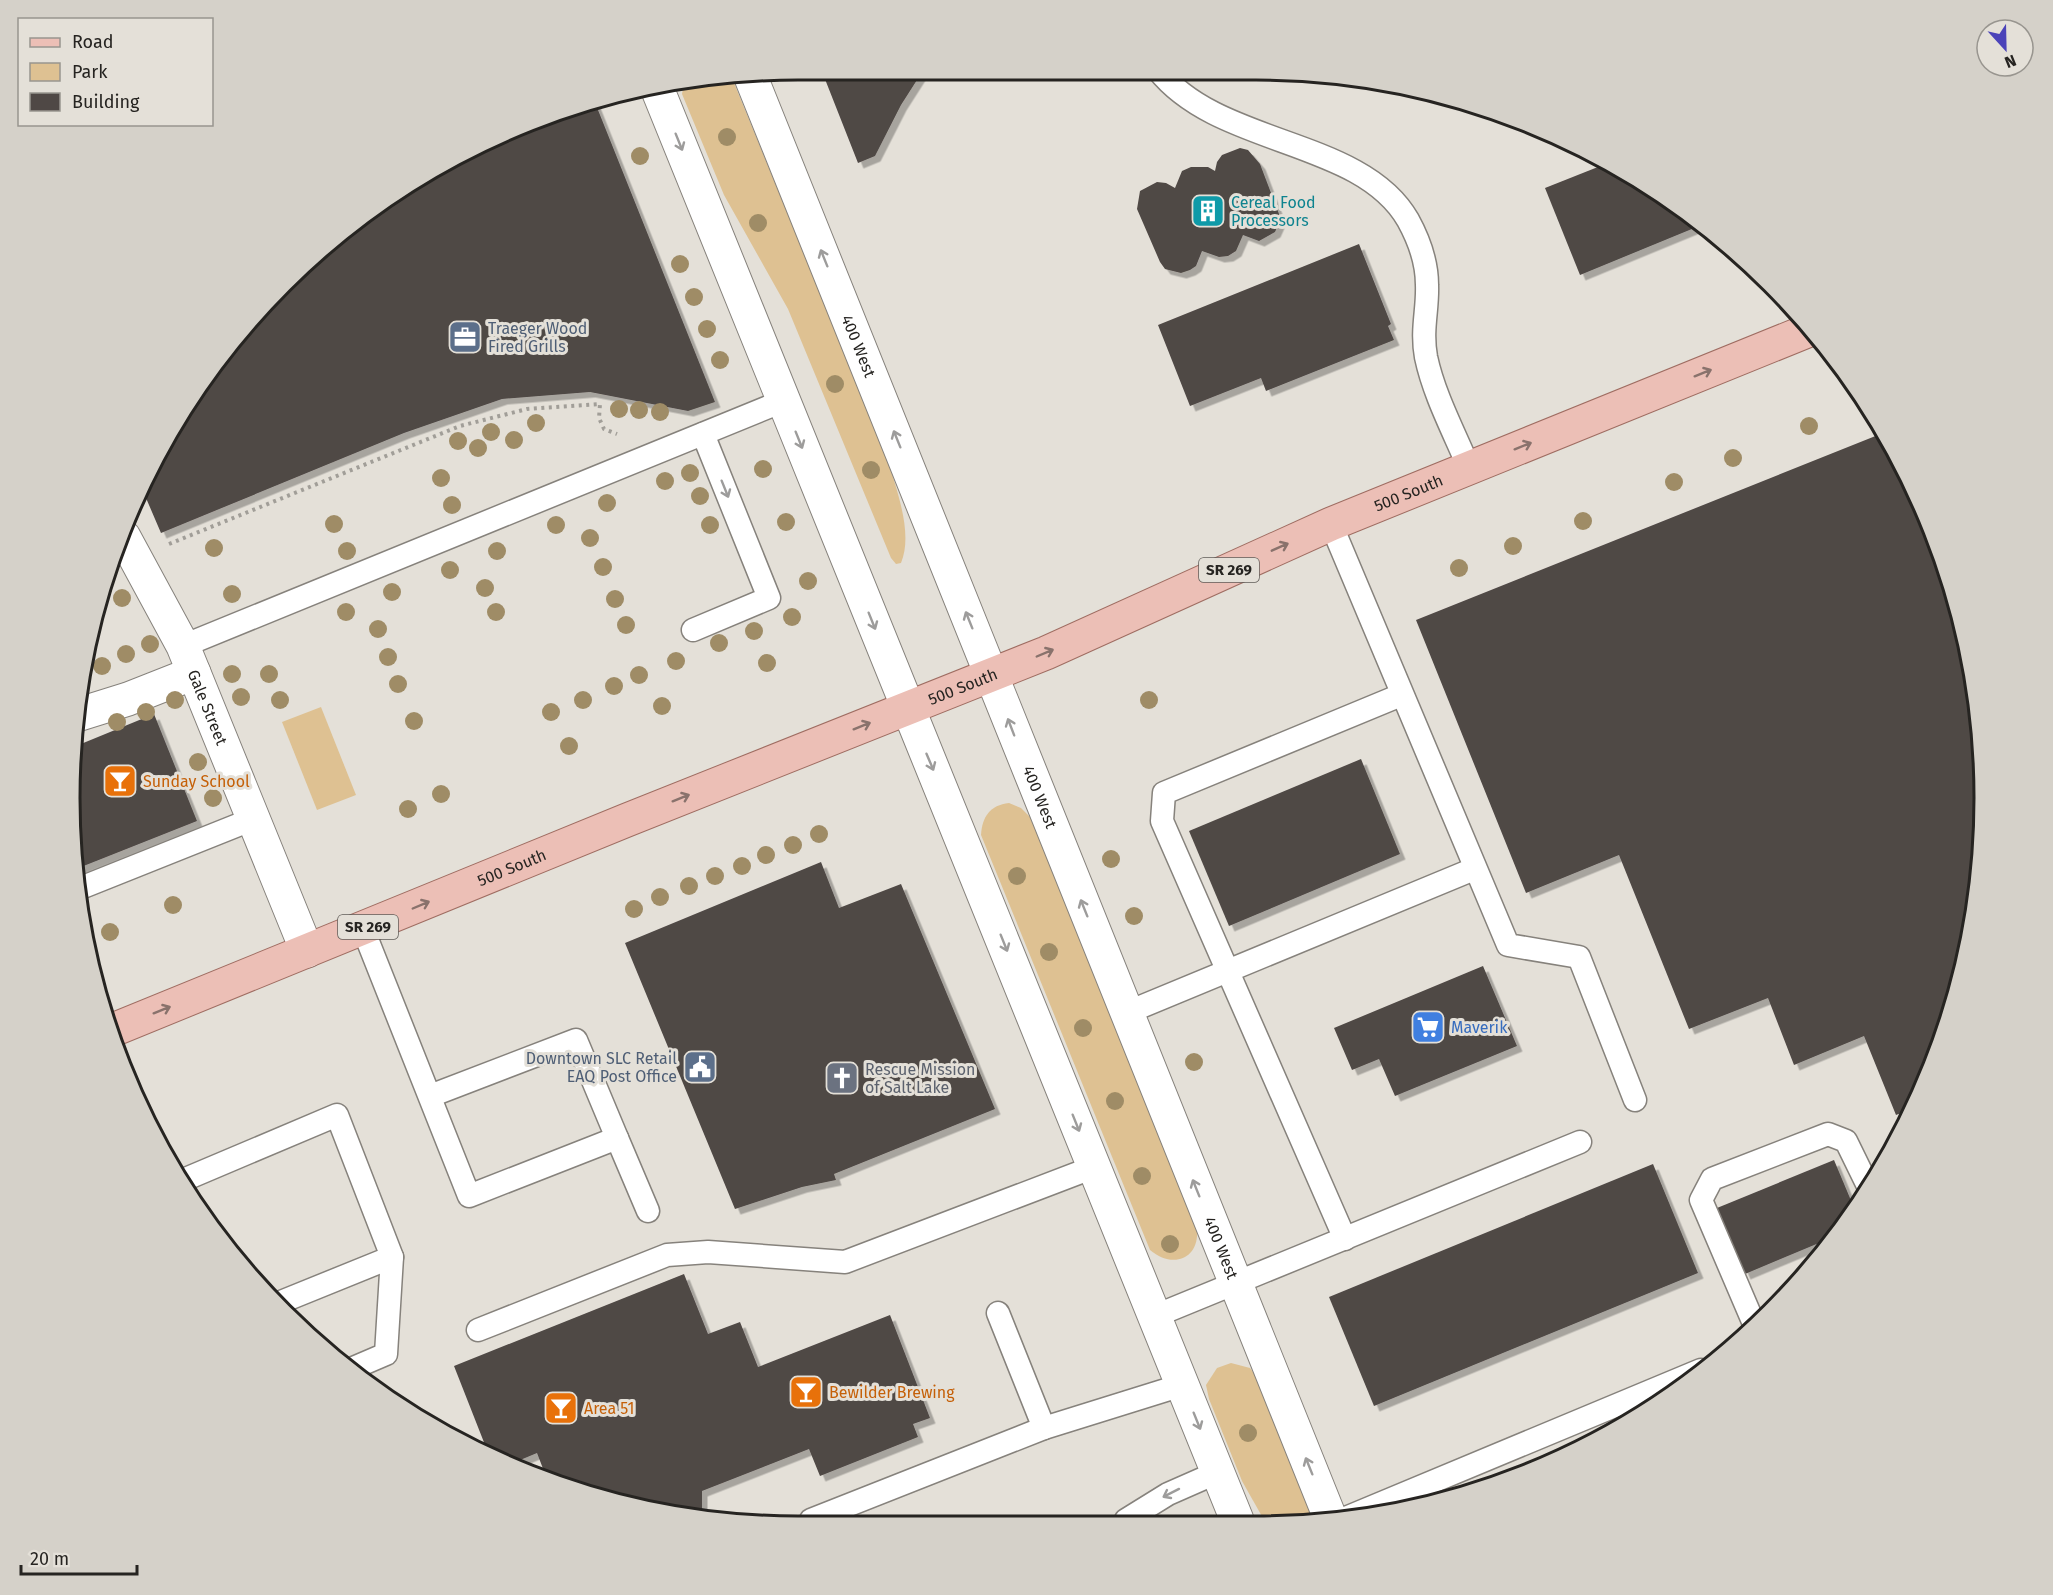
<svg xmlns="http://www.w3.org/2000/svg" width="2053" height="1595" font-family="'Fira Sans',sans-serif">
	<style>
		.green { fill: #dec192 }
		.building { fill: #4f4845; filter: url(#shadow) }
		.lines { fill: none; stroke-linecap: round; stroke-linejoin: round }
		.service-casing { stroke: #86827c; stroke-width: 25 }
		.pedestrian-casing { stroke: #86827c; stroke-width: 35 }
		.minor-casing { stroke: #86827c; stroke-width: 35 }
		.tertiary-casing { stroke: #86827c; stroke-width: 35 }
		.primary-casing { stroke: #9f6d62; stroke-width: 35 }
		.path { stroke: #a19e98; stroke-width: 4; stroke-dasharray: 3 4.5; stroke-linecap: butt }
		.service { stroke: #fff; stroke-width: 22 }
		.pedestrian { stroke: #fff; stroke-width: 33 }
		.minor { stroke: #fff; stroke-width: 33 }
		.tertiary { stroke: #fff; stroke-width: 33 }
		.primary { stroke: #ecbfb6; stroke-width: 33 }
		.tree { fill: #9f8c66 }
		.oneway { stroke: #9d9c9b }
		.oneway2 { stroke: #89726c }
		.labels { text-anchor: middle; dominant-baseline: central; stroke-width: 6; stroke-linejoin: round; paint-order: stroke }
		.shield { fill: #e4e0d8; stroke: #5f5c58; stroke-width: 1.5 }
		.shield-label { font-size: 15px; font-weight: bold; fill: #262421 }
		.culture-label { font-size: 16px; fill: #0d838f; stroke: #e4e0d8; text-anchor: start }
		.service-label { font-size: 16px; fill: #4e5e75; stroke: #e4e0d8; text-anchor: start }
		.street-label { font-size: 16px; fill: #262421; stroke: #e4e0d8 }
		.food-label { font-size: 16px; fill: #c56008; stroke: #e4e0d8; text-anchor: start }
		.shop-label { font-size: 16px; fill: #366cbe; stroke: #e4e0d8; text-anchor: start }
		.worship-label { font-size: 16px; fill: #5b616d; stroke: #e4e0d8; text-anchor: start }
		.rim { fill: none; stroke: #262421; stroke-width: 3 }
	</style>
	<defs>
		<filter id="shadow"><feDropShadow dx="5.5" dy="5.5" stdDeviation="0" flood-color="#0004"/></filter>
	</defs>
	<rect width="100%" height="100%" fill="#e4e0d8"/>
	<!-- green -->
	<g class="green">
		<path d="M732 78 887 456C895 487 914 532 901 563L896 564 891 558 788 309 724 195 682 94 684 84Z"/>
		<path d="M321 707 356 795 317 810 282 722Z"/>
		<path d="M1009 803 1021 808 1030 817 1197 1228C1200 1260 1172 1269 1150 1250L981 835C982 817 990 805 1009 803Z"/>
		<path d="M1231 1363 1250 1368 1257 1377 1315 1520H1264L1242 1481 1209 1399 1206 1385 1217 1368Z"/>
	</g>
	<!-- building -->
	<g class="building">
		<path d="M821 69H924L901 105 875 156 858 163Z"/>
		<path d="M594 100 715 402 688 411 590 392 502 399 404 433 161 533 143 491 166 434 282 283 433 167Z"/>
		<path d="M1240 148 1248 150 1260 164 1279 214V223L1275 232 1259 241 1243 235 1236 251 1228 256 1219 257 1202 251 1196 266 1190 270 1181 273 1165 269 1160 262 1137 209 1140 191 1157 182 1166 183 1175 188 1182 171 1191 167H1208L1215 171 1217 162 1222 155Z"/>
		<path d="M1608 163 1704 224 1580 275 1545 188Z"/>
		<path d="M1359 244 1391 324 1388 326 1394 340 1266 391 1261 378 1190 406 1158 325Z"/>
		<path d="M1883 433 1929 519 1970 656 1984 798 1970 940 1928 1077 1911 1109 1896 1115 1864 1036 1794 1065 1768 998 1689 1029 1619 855 1526 893 1416 620Z"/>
		<path d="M154 714 197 821 76 869 69 798 76 746Z"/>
		<path d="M1361 759 1400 854 1229 926 1189 831Z"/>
		<path d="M821 862 839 908 901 884 995 1109 834 1174 836 1180 802 1187 735 1209 625 943Z"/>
		<path d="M1483 966 1517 1046 1395 1096 1379 1059 1352 1070 1334 1028Z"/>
		<path d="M1834 1160 1855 1210 1831 1238 1745 1274 1717 1208Z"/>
		<path d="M1653 1164 1698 1273 1374 1406 1329 1297Z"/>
		<path d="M684 1274 708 1334 740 1322 758 1367 890 1315 930 1418 913 1424 918 1437 820 1476 809 1449 702 1491V1509L685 1516 563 1487 547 1479 537 1453 513 1463 487 1450 454 1366Z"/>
	</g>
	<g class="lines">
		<!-- service casing -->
		<g class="service-casing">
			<g id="service">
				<path d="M1158 70C1219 147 1361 138 1408 220 1419 240 1427 261 1427 285 1428 310 1421 329 1426 357 1434 395 1454 432 1469 468"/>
				<path d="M1331 524 1508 945 1579 957 1635 1100"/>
				<path d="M693 630 769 598 703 434"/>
				<path d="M183 646 783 401"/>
				<path d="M78 889 253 819"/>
				<path d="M363 929 469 1196 617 1138 576 1040 430 1096"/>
				<path d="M1126 1013 1474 869"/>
				<path d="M617 1138 648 1211"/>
				<path d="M181 1181 337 1115 392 1257 276 1304"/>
				<path d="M1345 1239 1162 821 1164 793 1401 695"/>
				<path d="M998 1313 1044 1428 1182 1385"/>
				<path d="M1155 1316 1580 1142"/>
				<path d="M1755 1326 1701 1200 1712 1179 1828 1134 1846 1141 1869 1188"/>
				<path d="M478 1330 667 1255 708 1252 845 1262 1094 1167"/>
				<path d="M351 1369 386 1354 392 1257"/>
				<path d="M811 1520 1044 1428"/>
				<path d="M1126 1520 1168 1494 1218 1472"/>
				<path d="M1341 1520 1701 1370"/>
			</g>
		</g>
		<!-- pedestrian casing -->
		<g class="pedestrian-casing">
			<path id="pedestrian" d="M80 714 128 699 194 673"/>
		</g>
		<!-- minor casing -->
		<g class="minor-casing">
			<g id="minor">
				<path id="s1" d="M124 537 183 646 307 951"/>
			</g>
		</g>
		<!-- tertiary casing -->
		<g class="tertiary-casing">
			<g id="tertiary">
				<path id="s2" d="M750 75 1331 1520"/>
				<path d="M657 88 1237 1520"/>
			</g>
		</g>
		<!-- primary casing -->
		<g class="primary-casing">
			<g id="primary">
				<path id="s3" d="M108 1032 627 820 1046 653 1331 524 1812 329"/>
			</g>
		</g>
		<!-- path -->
		<path class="path" d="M169 544 460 426 527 409 600 404 599 418 604 429 617 434"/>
		<!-- service -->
		<use href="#service" class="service"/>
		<!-- pedestrian -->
		<use href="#pedestrian" class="pedestrian"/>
		<!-- minor -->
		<use href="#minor" class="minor"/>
		<!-- tertiary -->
		<use href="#tertiary" class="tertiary"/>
		<!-- primary -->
		<use href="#primary" class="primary"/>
	</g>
	<!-- trees -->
	<g class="tree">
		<circle cx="727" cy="137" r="9"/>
		<circle cx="640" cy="156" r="9"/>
		<circle cx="758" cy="223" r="9"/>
		<circle cx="680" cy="264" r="9"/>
		<circle cx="694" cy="297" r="9"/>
		<circle cx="707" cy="329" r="9"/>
		<circle cx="720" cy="360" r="9"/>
		<circle cx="835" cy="384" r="9"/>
		<circle cx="619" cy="409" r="9"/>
		<circle cx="639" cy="410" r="9"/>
		<circle cx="660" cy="412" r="9"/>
		<circle cx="536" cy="423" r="9"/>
		<circle cx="1809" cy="426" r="9"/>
		<circle cx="491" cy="432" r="9"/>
		<circle cx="514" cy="440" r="9"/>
		<circle cx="458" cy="441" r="9"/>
		<circle cx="478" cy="448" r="9"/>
		<circle cx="1733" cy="458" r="9"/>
		<circle cx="763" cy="469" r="9"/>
		<circle cx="871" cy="470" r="9"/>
		<circle cx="690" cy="473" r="9"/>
		<circle cx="441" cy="478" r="9"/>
		<circle cx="665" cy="481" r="9"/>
		<circle cx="1674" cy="482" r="9"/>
		<circle cx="700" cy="496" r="9"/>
		<circle cx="607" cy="503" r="9"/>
		<circle cx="452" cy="505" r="9"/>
		<circle cx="1583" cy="521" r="9"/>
		<circle cx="786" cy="522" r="9"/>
		<circle cx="334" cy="524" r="9"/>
		<circle cx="556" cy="525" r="9"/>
		<circle cx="710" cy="525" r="9"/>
		<circle cx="590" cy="538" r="9"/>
		<circle cx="1513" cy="546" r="9"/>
		<circle cx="214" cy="548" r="9"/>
		<circle cx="347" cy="551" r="9"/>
		<circle cx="497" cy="551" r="9"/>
		<circle cx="603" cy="567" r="9"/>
		<circle cx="1459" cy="568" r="9"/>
		<circle cx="450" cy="570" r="9"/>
		<circle cx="808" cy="581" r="9"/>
		<circle cx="485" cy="588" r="9"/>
		<circle cx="392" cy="592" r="9"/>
		<circle cx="232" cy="594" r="9"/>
		<circle cx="122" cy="598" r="9"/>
		<circle cx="615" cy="599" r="9"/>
		<circle cx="346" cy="612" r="9"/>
		<circle cx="496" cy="612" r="9"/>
		<circle cx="792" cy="617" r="9"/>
		<circle cx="626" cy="625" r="9"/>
		<circle cx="378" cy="629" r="9"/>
		<circle cx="754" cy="631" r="9"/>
		<circle cx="719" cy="643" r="9"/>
		<circle cx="150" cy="644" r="9"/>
		<circle cx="126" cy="654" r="9"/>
		<circle cx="388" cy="657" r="9"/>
		<circle cx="676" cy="661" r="9"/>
		<circle cx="767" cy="663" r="9"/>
		<circle cx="102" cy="666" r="9"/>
		<circle cx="232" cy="674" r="9"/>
		<circle cx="269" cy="674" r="9"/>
		<circle cx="639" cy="675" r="9"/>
		<circle cx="398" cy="684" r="9"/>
		<circle cx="614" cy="686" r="9"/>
		<circle cx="241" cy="697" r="9"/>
		<circle cx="175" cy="700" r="9"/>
		<circle cx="280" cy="700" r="9"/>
		<circle cx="583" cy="700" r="9"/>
		<circle cx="1149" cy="700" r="9"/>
		<circle cx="662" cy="706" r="9"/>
		<circle cx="146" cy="712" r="9"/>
		<circle cx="551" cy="712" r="9"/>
		<circle cx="414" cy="721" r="9"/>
		<circle cx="117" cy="722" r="9"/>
		<circle cx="569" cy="746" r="9"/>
		<circle cx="198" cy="762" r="9"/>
		<circle cx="441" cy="794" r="9"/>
		<circle cx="213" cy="798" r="9"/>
		<circle cx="408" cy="809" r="9"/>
		<circle cx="819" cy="834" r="9"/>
		<circle cx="793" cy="845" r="9"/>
		<circle cx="766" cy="855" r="9"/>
		<circle cx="1111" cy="859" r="9"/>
		<circle cx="742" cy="866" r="9"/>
		<circle cx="715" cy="876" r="9"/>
		<circle cx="1017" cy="876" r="9"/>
		<circle cx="689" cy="886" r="9"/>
		<circle cx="660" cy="897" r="9"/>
		<circle cx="173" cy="905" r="9"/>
		<circle cx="634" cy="909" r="9"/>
		<circle cx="1134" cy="916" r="9"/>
		<circle cx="110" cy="932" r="9"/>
		<circle cx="1049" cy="952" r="9"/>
		<circle cx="1083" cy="1028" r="9"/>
		<circle cx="1194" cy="1062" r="9"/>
		<circle cx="1115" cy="1101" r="9"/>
		<circle cx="1142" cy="1176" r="9"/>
		<circle cx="1170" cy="1244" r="9"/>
		<circle cx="1248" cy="1433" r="9"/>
	</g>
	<!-- one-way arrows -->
	<defs><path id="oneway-shaft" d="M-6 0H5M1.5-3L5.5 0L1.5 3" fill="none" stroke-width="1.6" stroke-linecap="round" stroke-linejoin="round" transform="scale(1.5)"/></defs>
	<g class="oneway">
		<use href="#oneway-shaft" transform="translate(679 142) rotate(68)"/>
		<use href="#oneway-shaft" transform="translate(824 258) rotate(-112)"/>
		<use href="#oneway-shaft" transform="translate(897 439) rotate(-112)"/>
		<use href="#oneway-shaft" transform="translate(799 440) rotate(68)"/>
		<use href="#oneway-shaft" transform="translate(725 489) rotate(68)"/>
		<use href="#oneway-shaft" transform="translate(969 620) rotate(-112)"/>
		<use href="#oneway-shaft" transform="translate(872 621) rotate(68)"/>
		<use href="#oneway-shaft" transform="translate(1011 727) rotate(-111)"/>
		<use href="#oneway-shaft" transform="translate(930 762) rotate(67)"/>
		<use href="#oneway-shaft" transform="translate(1084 908) rotate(-112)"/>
		<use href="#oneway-shaft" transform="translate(1004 943) rotate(68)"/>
		<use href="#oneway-shaft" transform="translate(1076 1123) rotate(68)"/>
		<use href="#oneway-shaft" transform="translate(1196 1188) rotate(-112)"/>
		<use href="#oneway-shaft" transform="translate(1197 1421) rotate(68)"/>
		<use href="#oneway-shaft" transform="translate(1309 1466) rotate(-112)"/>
		<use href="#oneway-shaft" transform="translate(1171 1493) rotate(153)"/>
	</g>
	<g class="oneway2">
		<use href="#oneway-shaft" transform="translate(1703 373) rotate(-22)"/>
		<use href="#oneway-shaft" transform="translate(1523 446) rotate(-22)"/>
		<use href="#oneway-shaft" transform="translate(1280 547) rotate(-24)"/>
		<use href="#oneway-shaft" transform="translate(1045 653) rotate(-23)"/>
		<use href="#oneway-shaft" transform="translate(862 726) rotate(-22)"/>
		<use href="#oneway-shaft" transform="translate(681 798) rotate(-22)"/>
		<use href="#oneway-shaft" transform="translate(421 905) rotate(-23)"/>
		<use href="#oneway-shaft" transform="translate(162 1010) rotate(-22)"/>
	</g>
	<!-- icons -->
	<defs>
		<g id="building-square" transform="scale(1.725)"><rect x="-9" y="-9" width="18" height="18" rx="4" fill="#0f9aa8" stroke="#e4e0d8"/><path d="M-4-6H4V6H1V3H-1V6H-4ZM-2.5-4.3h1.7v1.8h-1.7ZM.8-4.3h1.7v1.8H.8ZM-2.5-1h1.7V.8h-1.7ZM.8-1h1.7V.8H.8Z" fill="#fff"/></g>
		<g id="office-square" transform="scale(1.725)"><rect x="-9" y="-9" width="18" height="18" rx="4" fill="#5c6f8a" stroke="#e4e0d8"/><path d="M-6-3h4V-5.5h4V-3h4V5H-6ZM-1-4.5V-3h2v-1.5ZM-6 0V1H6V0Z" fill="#fff"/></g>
		<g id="bar-square" transform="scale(1.725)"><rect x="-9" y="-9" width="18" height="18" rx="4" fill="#e8710a" stroke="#e4e0d8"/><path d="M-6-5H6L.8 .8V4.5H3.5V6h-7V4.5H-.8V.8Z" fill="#fff"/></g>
		<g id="supermarket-square" transform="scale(1.725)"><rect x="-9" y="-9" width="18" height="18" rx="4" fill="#3f7fe0" stroke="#e4e0d8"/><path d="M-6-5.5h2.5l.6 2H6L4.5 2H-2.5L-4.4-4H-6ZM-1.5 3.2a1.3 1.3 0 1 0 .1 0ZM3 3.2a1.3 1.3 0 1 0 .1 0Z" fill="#fff"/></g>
		<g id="civic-square" transform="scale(1.725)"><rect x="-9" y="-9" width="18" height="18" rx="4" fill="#5c6f8a" stroke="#e4e0d8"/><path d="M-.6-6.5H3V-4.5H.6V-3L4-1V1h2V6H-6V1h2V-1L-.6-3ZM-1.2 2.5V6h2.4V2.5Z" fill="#fff"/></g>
		<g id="church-square" transform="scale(1.725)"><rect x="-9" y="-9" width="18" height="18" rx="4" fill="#6b7280" stroke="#e4e0d8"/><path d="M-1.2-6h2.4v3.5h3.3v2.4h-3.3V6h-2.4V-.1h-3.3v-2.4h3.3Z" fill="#fff"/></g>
	</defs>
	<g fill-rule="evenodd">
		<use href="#building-square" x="1208" y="211"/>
		<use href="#office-square" x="465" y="337"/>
		<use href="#bar-square" x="120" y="781"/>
		<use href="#supermarket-square" x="1428" y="1027"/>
		<use href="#civic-square" x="700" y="1067"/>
		<use href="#church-square" x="842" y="1078"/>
		<use href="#bar-square" x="806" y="1392"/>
		<use href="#bar-square" x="561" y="1408"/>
	</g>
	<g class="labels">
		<!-- shield labels -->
		<g class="shield">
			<rect x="1199" y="558" width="60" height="24" rx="4.5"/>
			<rect x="338" y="915" width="60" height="24" rx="4.5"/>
		</g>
		<g class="shield-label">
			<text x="1229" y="570">SR 269</text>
			<text x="368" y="927">SR 269</text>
		</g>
		<!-- culture labels -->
		<g class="culture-label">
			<text x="1231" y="202">Cereal Food<tspan x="1231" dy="18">Processors</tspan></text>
		</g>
		<!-- service labels -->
		<g class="service-label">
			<text x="488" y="328">Traeger Wood<tspan x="488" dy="18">Fired Grills</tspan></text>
			<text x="677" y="1058" text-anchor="end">Downtown SLC Retail<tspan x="677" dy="18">EAQ Post Office</tspan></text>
		</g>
		<!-- street labels -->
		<g class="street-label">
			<text stroke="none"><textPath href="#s2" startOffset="292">400 West</textPath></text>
			<text stroke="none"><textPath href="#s3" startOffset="1408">500 South</textPath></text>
			<text stroke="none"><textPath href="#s3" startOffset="922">500 South</textPath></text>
			<text stroke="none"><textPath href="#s1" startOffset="190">Gale Street</textPath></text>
			<text stroke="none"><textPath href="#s2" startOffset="778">400 West</textPath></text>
			<text stroke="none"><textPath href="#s3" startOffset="436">500 South</textPath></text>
			<text stroke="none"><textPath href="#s2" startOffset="1264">400 West</textPath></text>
		</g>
		<!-- food labels -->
		<g class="food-label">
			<text x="143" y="781">Sunday School</text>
			<text x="829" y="1392">Bewilder Brewing</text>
			<text x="584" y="1408">Area 51</text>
		</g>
		<!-- shop labels -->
		<g class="shop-label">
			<text x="1451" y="1027">Maverik</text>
		</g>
		<!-- worship labels -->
		<g class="worship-label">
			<text x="865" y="1069">Rescue Mission<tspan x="865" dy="18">of Salt Lake</tspan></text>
		</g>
	</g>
	<!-- crop -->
	<path d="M0 0H2053V1595H0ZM798 80H1256A718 718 0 0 1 1974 798V798A718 718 0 0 1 1256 1516H798A718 718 0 0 1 80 798V798A718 718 0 0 1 798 80Z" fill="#d5d1c9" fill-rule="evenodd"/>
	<path class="rim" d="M798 80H1256A718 718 0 0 1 1974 798V798A718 718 0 0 1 1256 1516H798A718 718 0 0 1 80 798V798A718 718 0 0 1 798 80Z"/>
	<!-- legend -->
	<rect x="18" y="18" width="195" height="108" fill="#e4e0d8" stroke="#98958f" stroke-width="1.5"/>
	<rect x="30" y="38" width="30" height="9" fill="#ecbfb6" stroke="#98958f" stroke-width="1.5"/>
	<text x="72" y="48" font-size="18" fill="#262421">Road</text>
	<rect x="30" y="63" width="30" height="18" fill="#dec192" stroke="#98958f" stroke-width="1.5"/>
	<text x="72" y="78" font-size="18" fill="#262421">Park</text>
	<rect x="30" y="93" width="30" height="18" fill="#4f4845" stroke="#98958f" stroke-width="1.5"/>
	<text x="72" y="108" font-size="18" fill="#262421">Building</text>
	<!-- north arrow -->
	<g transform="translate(2005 48) rotate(158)"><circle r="28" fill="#e4e0d8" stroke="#98958f" stroke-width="1.5"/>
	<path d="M0-4.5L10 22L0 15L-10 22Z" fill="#4b43b9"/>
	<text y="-9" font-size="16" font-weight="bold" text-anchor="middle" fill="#262421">N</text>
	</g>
	<!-- scale -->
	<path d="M21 1565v9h116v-9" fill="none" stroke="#262421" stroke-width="3"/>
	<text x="30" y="1565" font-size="18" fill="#262421" stroke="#e4e0d8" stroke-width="4.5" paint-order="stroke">20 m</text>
</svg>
